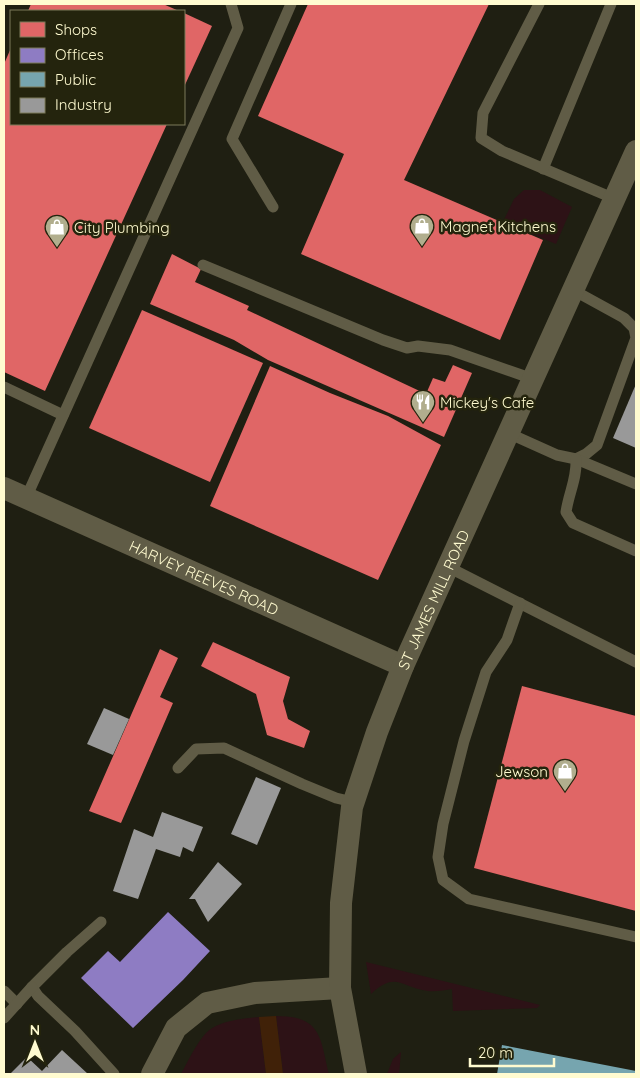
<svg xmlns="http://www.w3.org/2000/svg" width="640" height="1078" font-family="Quicksand,sans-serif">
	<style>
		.green { fill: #2d1216 }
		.water { fill: #402108 }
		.shops { fill: #e06666 }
		.offices { fill: #8e7cc3 }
		.public { fill: #76a5af }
		.industry { fill: #999 }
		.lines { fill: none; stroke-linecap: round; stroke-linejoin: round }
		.lane { stroke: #605c46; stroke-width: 11 }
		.street { stroke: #605c46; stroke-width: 22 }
		.labels { text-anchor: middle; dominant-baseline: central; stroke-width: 5; stroke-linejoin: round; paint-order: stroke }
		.poi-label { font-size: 15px; fill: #fffbd0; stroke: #24240d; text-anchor: start }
		.street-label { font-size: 15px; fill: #fffbd0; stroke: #24240d }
	</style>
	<rect width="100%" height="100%" fill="#1f1f12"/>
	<!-- green -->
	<g class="green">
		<path d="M524 190H540L572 207 556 244 503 222 514 199Z"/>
		<path d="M366 962 540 1005 537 1008 453 1011 452 989C445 990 436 992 428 991 402 988 396 970 371 994Z"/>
		<path d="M276 1016C322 1016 320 1038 329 1074H283Z"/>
		<path d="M259 1017 266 1074H181C188 1061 196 1044 206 1033 220 1020 242 1019 259 1017Z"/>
		<path d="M401 1052 399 1074H387L393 1059Z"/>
	</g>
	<!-- water -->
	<path class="water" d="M276 1016 283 1074H266L259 1017Z"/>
	<!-- shops -->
	<g class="shops">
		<path d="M31 4H163L179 11H28Z"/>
		<path d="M308 4H489L404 180 543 240 500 340 301 254 344 154 258 116Z"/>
		<path d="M184 13 212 26 184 87Z"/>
		<path d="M11 48V124H167L45 391 4 372V64Z"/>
		<path d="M172 254 201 269 195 282 249 306 247 310 426 394 433 378 445 382 453 365 472 373 444 437 268 360 234 340 150 304Z"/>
		<path d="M142 310 263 363 210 482 89 428Z"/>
		<path d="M270 366 330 393 388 416 441 445 378 580 210 506Z"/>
		<path d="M213 642 290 677 283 701 288 719 310 731 304 748 267 735 256 694 201 666Z"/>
		<path d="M160 649 178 658 160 697 173 703 121 823 89 811Z"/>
		<path d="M522 686 636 716V911L474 868Z"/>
	</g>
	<!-- offices -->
	<path class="offices" d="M168 912 210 951 183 980 133 1028 81 978 108 951 120 962Z"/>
	<!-- public -->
	<path class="public" d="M502 1045 636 1071V1074H497Z"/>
	<!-- industry -->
	<g class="industry">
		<path d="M636 384V448L613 438Z"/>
		<path d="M104 708 129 719 113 755 87 744Z"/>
		<path d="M256 777 281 788 257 845 231 834Z"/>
		<path d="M162 812 203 827 193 852 183 847 180 857 156 849 138 899 113 891 134 829 153 837Z"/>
		<path d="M218 862 242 884 208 922 195 899H189Z"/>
		<path d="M62 1050 88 1074H10L27 1057 42 1071Z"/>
	</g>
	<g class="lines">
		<!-- lane -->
		<g class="lane">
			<path d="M539 4 483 113 481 138 502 151 615 199"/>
			<path d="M543 169 611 4"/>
			<path d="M273 207 232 139 291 4"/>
			<path d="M203 265 383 340 407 348 418 346 450 350 533 379"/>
			<path d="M573 290 624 318 634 328 636 338 597 445 586 454 576 459"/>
			<path d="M4 387 63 415"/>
			<path d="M508 433 557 455 576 459 636 484"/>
			<path d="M576 459C577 479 569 492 566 512L573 523 636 551"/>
			<path d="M26 498 238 28 231 4"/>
			<path d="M448 567 636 662"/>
			<path d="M520 603 507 640 486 672 464 741 443 824 438 857 443 880 469 899 636 937"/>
			<path d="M178 768 196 749 224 748 302 784 336 798 353 802"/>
			<path d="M101 922 67 952 32 987 38 996 75 1031 114 1074"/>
			<path d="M4 991 17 1004"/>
			<path d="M4 1018 32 987"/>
		</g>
		<!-- street -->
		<g class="street">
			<path id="s1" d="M4 488 403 666"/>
			<path d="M152 1074 176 1028 207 1003 255 993 340 988"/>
			<path id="s2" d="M356 1074 340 988 341 903 352 807 377 732 403 666 636 151"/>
		</g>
	</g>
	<!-- icons -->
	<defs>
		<g id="shop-pin" transform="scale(1.25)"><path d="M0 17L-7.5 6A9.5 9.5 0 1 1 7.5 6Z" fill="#b1ae8e" stroke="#24240d"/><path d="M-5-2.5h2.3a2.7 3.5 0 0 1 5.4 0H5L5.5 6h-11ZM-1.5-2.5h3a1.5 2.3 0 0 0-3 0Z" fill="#fff"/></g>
		<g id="restaurant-pin" transform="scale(1.25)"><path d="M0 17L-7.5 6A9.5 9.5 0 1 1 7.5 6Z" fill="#b1ae8e" stroke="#24240d"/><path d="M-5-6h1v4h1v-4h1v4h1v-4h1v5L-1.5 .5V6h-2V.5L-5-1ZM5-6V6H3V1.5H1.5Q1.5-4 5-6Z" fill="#fff"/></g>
	</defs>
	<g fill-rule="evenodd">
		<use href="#shop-pin" x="422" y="226"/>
		<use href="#shop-pin" x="57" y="227"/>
		<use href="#restaurant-pin" x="423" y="402"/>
		<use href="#shop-pin" x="565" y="771"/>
	</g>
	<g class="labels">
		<!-- poi labels -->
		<g class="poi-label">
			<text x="440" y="226">Magnet Kitchens</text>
			<text x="74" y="227">City Plumbing</text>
			<text x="440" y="402">Mickey's Cafe</text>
			<text x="548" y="771" text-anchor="end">Jewson</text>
		</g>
		<!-- street labels -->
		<g class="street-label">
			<text stroke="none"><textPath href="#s1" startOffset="219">HARVEY REEVES ROAD</textPath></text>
			<text stroke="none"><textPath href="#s2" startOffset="492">ST JAMES MILL ROAD</textPath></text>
		</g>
	</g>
	<!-- border -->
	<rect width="640" height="1078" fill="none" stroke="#fffbd0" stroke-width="10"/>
	<!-- legend -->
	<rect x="10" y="10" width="175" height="115" fill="#24240d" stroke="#7c7a5b"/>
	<rect x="20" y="22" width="25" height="15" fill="#e06666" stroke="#7c7a5b"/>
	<text x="55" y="35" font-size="15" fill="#fffbd0">Shops</text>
	<rect x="20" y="48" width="25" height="15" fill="#8e7cc3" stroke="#7c7a5b"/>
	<text x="55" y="60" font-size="15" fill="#fffbd0">Offices</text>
	<rect x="20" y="72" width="25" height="15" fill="#76a5af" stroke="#7c7a5b"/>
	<text x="55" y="85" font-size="15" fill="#fffbd0">Public</text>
	<rect x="20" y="98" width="25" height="15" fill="#999999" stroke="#7c7a5b"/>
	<text x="55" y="110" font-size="15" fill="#fffbd0">Industry</text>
	<!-- north arrow -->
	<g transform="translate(35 1043)" stroke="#24240d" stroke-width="4" paint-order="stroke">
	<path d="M0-4L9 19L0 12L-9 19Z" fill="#fffbd0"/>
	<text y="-8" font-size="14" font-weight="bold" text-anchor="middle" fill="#fffbd0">N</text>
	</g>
	<!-- scale -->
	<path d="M470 1058v8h84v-8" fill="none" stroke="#fffbd0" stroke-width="2.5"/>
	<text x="478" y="1058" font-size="15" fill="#fffbd0" stroke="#24240d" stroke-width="4" paint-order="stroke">20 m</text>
</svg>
